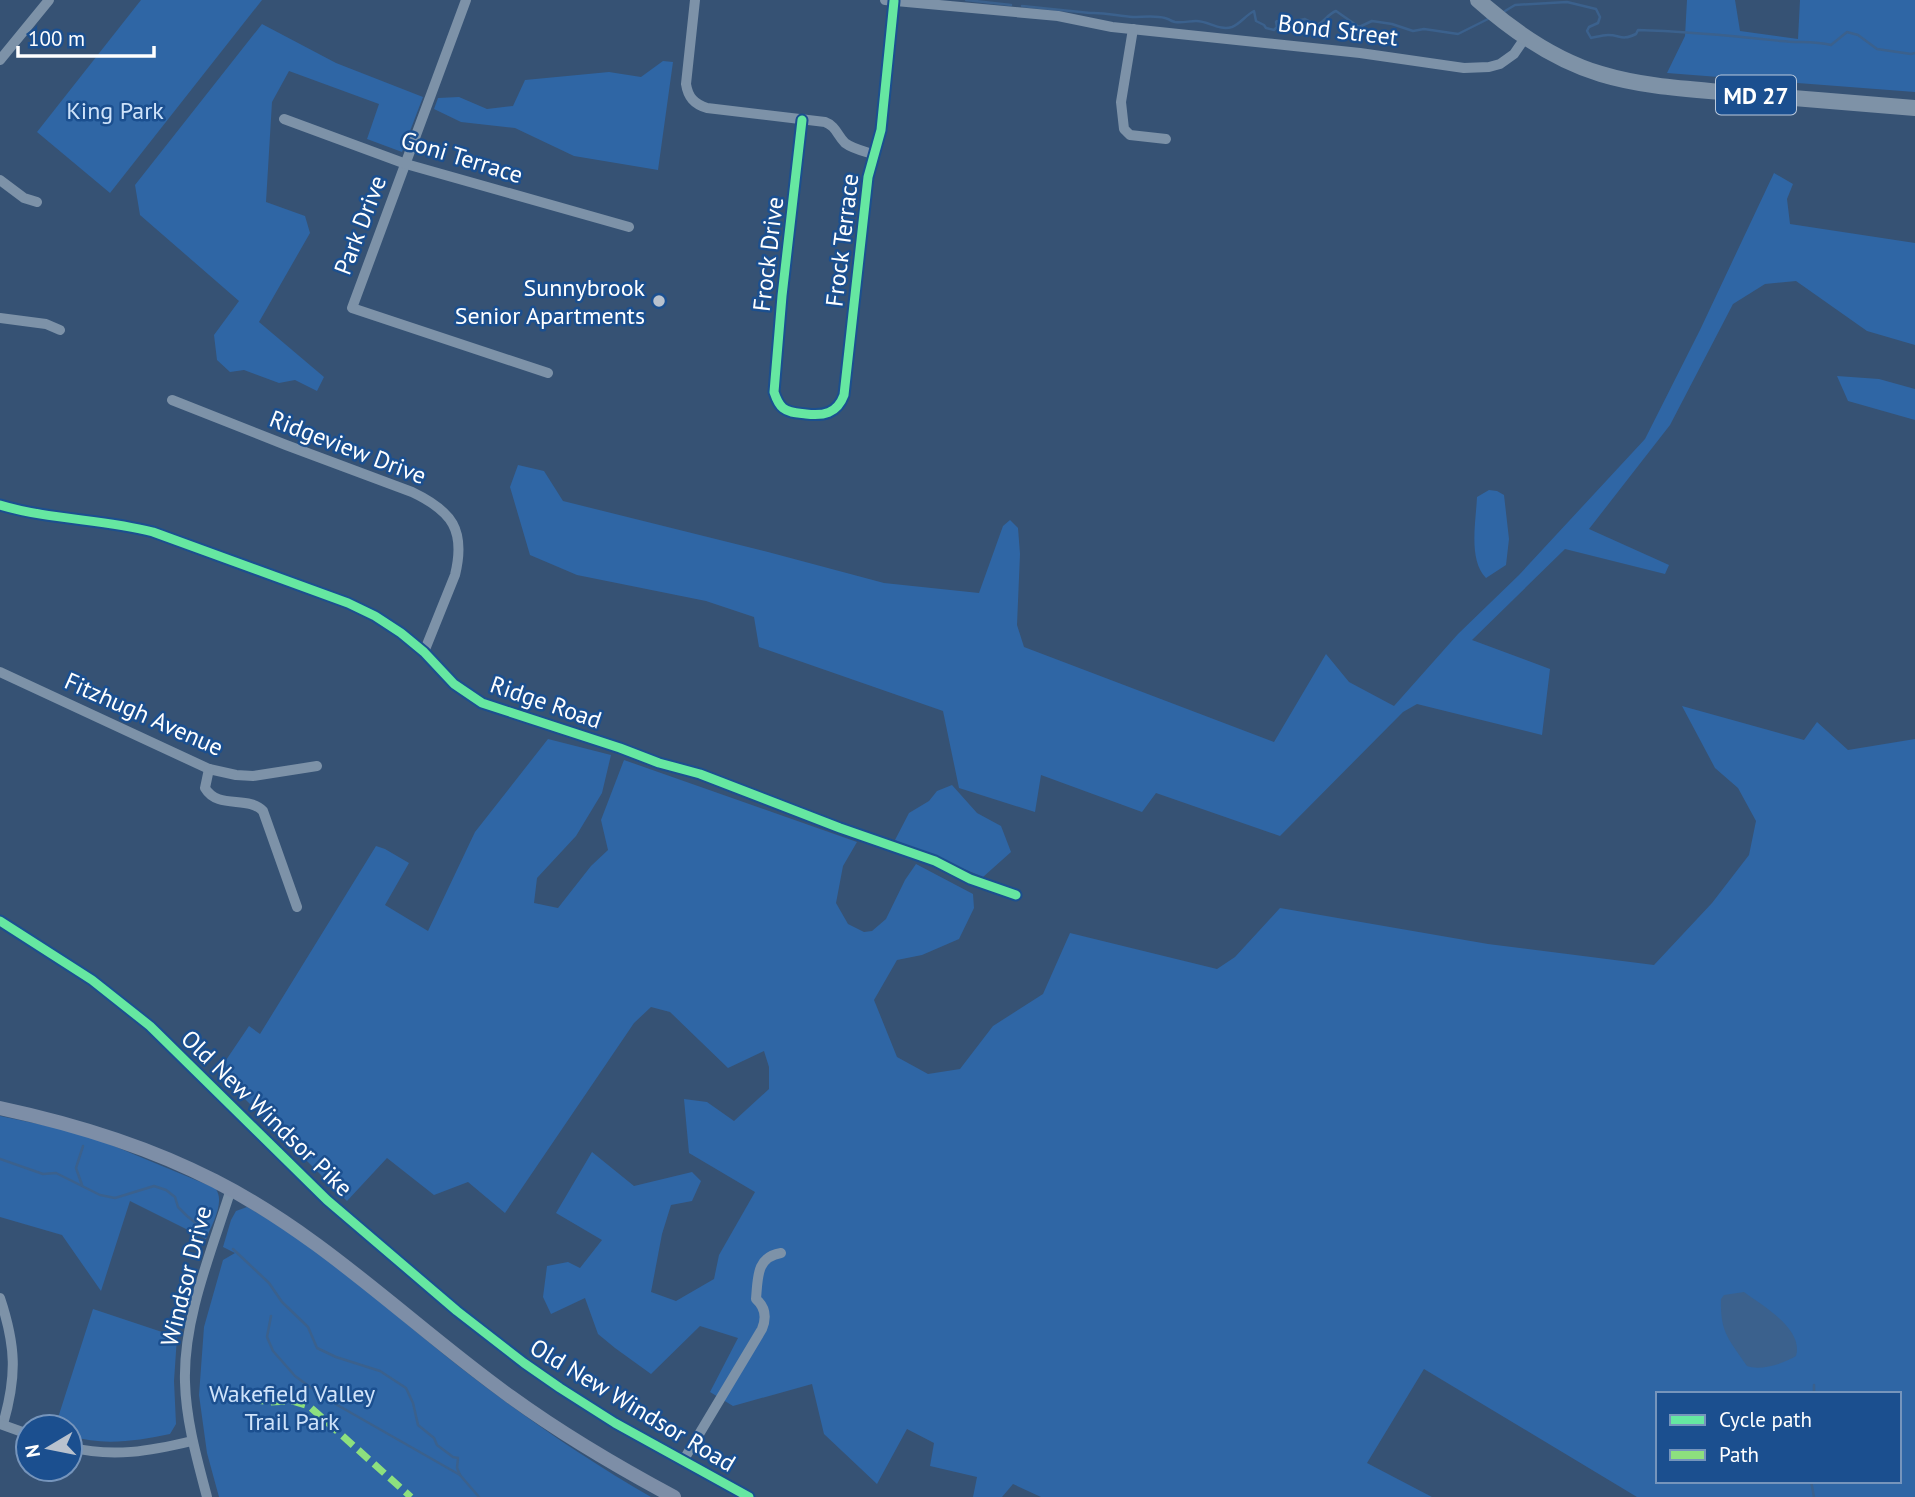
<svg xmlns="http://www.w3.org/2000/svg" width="1915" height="1497" font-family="'PT Sans',sans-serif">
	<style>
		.green { fill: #2f66a5; fill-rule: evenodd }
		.water { fill: #3b618d }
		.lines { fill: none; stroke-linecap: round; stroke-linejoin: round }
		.stream { stroke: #3b618d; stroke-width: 2.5 }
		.minor { stroke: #7d92a8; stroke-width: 10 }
		.major { stroke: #7d8ea7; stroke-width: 14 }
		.highway { stroke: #7e92a7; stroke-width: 16 }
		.quiet { stroke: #8de07e; stroke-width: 7; stroke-dasharray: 14 7; stroke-linecap: butt }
		.cycleway-casing { stroke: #1b4f8f; stroke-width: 13 }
		.cycleway { stroke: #66e7a1; stroke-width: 9 }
		.poi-dot { fill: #b9c2ce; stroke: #1b4f8f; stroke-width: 2.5 }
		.labels { text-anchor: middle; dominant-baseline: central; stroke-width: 5; stroke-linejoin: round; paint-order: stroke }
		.shield { fill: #1b4f8f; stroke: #bbcadd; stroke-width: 2 }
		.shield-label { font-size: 23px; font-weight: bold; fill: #fff }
		.street-label { font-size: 24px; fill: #fff; stroke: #1b4f8f }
		.park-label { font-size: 24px; fill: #cfe3fa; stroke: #1b4f8f }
		.poi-label { font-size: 24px; fill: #fff; stroke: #1b4f8f; text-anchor: end }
	</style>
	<rect width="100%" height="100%" fill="#365274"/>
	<!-- green -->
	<g class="green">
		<path d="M141 0H262L110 193 37 132Z"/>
		<path d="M1687 0H1735L1740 31 1798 39 1800 0H1915V92L1667 73 1685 36Z"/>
		<path d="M262 24 336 63 423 97 402 152 367 139 379 104 289 71 272 102 266 202 305 216 310 233 259 322 324 377 317 391 295 380 279 383 244 370 230 372 217 360 214 335 239 301 140 215 135 185Z"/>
		<path d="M663 61 673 62 658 170 574 156 515 128 461 122 434 109 438 98 459 97 487 109 513 106 525 80 609 72 641 77Z"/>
		<path d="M1774 173 1793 184 1787 199 1790 224 1915 243V345L1867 331 1796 281 1765 284 1733 304 1670 425 1589 529 1669 565 1665 574 1565 549 1472 640 1550 669 1542 735 1417 704 1403 712 1280 836 1156 793 1142 812 1041 775 1035 812 959 788 943 711 759 647 754 617 706 601 577 575 530 555 510 487 518 465 544 471 563 501 768 552 884 583 979 593 1003 526 1010 520 1018 528 1020 554 1017 625 1024 647 1274 742 1326 654 1349 682 1394 706 1458 634 1519 575 1645 439 1700 330Z"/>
		<path d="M1837 376 1879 379 1915 389V420L1848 401Z"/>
		<path d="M1489 490 1497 491 1504 495 1509 539 1506 565 1486 578C1468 560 1476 521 1477 497Z"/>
		<path d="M1682 706 1804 740 1817 722 1848 750 1915 739V1497H1637L1424 1369 1367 1463 1432 1497H1041L1013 1484 1002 1497H973L977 1477 930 1466 934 1443 907 1429 877 1484 824 1434 812 1384 733 1406 710 1392 738 1338 700 1326 651 1374 615 1348 598 1334 585 1298 551 1314 543 1297 547 1266 568 1262 580 1268 602 1240 556 1213 592 1152 634 1186 692 1172 701 1181 692 1201 671 1205 662 1234 651 1292 676 1301 714 1279 719 1255 755 1192 689 1153 684 1099 707 1102 734 1121 769 1089V1067L764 1051 728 1068 670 1012 651 1007 634 1023 505 1213 468 1182 434 1195 387 1158 347 1201 218 1072 249 1026 260 1034 376 846 385 849 409 863 385 905 428 931 475 832 548 739 611 755 602 793 576 836 537 878 534 903 558 908 591 866 608 850 601 820 624 760 857 842 843 866 836 903 848 924 864 932 872 931 886 919 905 880 916 864 973 894 974 908 959 939 922 955 897 960 874 1000 897 1057 928 1074 960 1069 993 1026 1043 994 1070 933 1217 969 1235 957 1280 908 1488 944 1654 965 1712 903 1749 855 1756 821 1738 788 1715 768ZM1658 1394H1899V1481H1658Z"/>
		<path d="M952 785 977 813 1001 826 1011 852 983 877 895 840 909 813 929 801 937 791Z"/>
		<path d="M0 1116 67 1130 109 1144 215 1188C226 1201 212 1224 206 1239L130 1201 101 1291 62 1235 0 1217Z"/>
		<path d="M247 1207C325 1250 391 1313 461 1368 521 1415 585 1459 651 1497H219L207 1453 199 1395 204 1327 223 1260 235 1253 223 1247 231 1220 236 1211Z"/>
		<path d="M93 1309 177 1337 174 1381 176 1424 170 1434C136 1441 104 1446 70 1436V1427H55Z"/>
	</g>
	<!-- water -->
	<path class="water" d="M1744 1292C1763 1306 1804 1329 1796 1356 1783 1364 1760 1371 1747 1366 1729 1339 1720 1333 1721 1299L1724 1295Z"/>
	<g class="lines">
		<!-- stream -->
		<g class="stream">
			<path d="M966 0 1011 5"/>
			<path d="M1022 6 1090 13C1104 12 1118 16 1133 17 1143 17 1155 15 1165 18 1173 20 1167 20 1175 22 1183 23 1189 21 1196 21 1209 21 1219 31 1232 27 1240 24 1246 15 1254 11L1256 21 1264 25 1266 28 1274 30 1277 27 1276 22 1277 21 1282 24 1305 19 1317 25C1325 21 1328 14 1336 11L1359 27 1372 21 1392 24 1413 31 1424 29 1458 34 1488 19"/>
			<path d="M1505 11 1515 5 1567 2 1596 9 1600 17 1598 23 1589 27 1587 31 1591 38C1596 37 1603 35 1608 35 1621 35 1621 41 1636 34L1638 30C1686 31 1733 36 1781 41 1799 43 1813 41 1831 45L1847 32 1858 35 1877 49 1911 54 1915 53"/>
			<path d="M0 1159 43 1174 56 1173 100 1195 115 1198 154 1186 166 1190 175 1197 178 1207 187 1216 202 1228"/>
			<path d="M82 1185 76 1168 83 1146"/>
			<path d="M233 1249 269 1283 282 1302 308 1327 317 1348 336 1357 380 1371 406 1388 413 1403 418 1425 434 1438 437 1445 453 1457 458 1458 457 1468 460 1475"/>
			<path d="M271 1316 267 1337 273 1351 295 1376 325 1398 460 1475 479 1497"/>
			<path d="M1814 1394V1385"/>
			<path d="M1811 1481 1814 1497"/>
		</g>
		<!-- minor -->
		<g class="minor">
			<path d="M466 0 352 308 548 373"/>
			<path d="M695 0 686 84C688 97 694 104 707 108L825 122C836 126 837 135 845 143 853 149 863 151 873 154"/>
			<path d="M885 0 1058 16 1112 27 1360 53 1464 68 1489 67 1500 64 1514 54 1525 38"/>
			<path d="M1133 29 1121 102 1124 129 1130 135 1166 139"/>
			<path d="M0 60 49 0"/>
			<path d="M284 119 406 164 629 227"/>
			<path d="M802 120 782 296 774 392C776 398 778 404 783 408 789 413 798 413 806 414 823 416 837 414 844 395L868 177 881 130 894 1"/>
			<path d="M0 180 24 198 37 202"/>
			<path d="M0 318 46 324 60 330"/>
			<path d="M172 400 286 445 412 492C452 511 466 530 455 575L424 652"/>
			<path d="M0 505C50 520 103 519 153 532L348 603 375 616 401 633 424 652 454 684 482 703 620 748 659 763 700 774 840 828 935 861 970 879 1016 895"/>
			<path d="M0 672 209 769 236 775 253 776 317 766"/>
			<path d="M209 769 205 788C218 810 248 795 263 811L297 907"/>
			<path d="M0 921 92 980 150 1026 327 1200 457 1311 524 1363 560 1388 615 1423 749 1497"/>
			<path d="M0 1298C16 1346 17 1376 3 1424"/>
			<path d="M0 1424 28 1434"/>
			<path d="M70 1447C112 1458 151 1451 192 1441"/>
			<path d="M683 1461 762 1329C767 1317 765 1307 756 1299 758 1278 756 1257 781 1253"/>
			<path d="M207 1497C197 1459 186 1421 185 1382 183 1318 212 1250 231 1189"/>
		</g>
		<!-- major -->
		<path class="major" d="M0 1108C75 1124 147 1146 215 1181 325 1237 412 1326 511 1397 562 1434 618 1467 674 1497"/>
		<!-- highway -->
		<path class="highway" d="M1478 0C1514 32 1554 60 1601 74 1644 87 1689 89 1733 93 1794 98 1854 103 1915 108"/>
		<!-- quiet -->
		<path class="quiet" d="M250 1399 270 1402 292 1401 309 1406 411 1497"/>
		<!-- cycleway casing -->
		<g class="cycleway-casing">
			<g id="cycleway">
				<path d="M802 120 782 296 774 392C776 398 778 404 783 408 789 413 798 413 806 414 823 416 837 414 844 395L868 177 881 130 894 1"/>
				<path d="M0 505C50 520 103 519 153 532L348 603 375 616 401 633 424 652 454 684 482 703 620 748 659 763 700 774 840 828 935 861 970 879 1016 895"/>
				<path d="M0 921 92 980 150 1026 327 1200 457 1311 524 1363 560 1388 615 1423 749 1497"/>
			</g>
		</g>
		<!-- cycleway -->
		<use href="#cycleway" class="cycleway"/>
	</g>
	<!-- markers -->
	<circle class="poi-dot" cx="659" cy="301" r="7"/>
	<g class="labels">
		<!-- shield labels -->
		<rect class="shield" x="1716" y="75.5" width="80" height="39" rx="5"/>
		<g class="shield-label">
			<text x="1756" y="95">MD 27</text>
		</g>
		<!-- street labels -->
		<g class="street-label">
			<text transform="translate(1338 30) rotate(7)">Bond Street</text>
			<text transform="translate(462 157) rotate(17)">Goni Terrace</text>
			<text transform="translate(360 225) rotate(-69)">Park Drive</text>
			<text transform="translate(842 240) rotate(-83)">Frock Terrace</text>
			<text transform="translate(768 254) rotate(-83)">Frock Drive</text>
			<text transform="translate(348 447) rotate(21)">Ridgeview Drive</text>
			<text transform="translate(546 702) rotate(19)">Ridge Road</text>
			<text transform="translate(144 714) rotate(24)">Fitzhugh Avenue</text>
			<text transform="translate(267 1113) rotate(44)">Old New Windsor Pike</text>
			<text transform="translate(186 1276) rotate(-76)">Windsor Drive</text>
			<text transform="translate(633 1405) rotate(31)">Old New Windsor Road</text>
		</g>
		<!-- park labels -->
		<g class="park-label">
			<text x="115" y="110">King Park</text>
			<text x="292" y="1393">Wakefield Valley<tspan x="292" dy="28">Trail Park</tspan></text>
		</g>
		<!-- poi labels -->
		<g class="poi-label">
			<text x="645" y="287">Sunnybrook<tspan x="645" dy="28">Senior Apartments</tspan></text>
		</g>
	</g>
	<!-- legend -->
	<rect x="1656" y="1392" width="245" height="91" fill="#1b4f8f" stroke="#7695bc" stroke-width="2"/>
	<rect x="1670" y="1415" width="35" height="10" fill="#66e7a1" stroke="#7695bc" stroke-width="2"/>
	<text x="1719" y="1427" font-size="21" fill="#ffffff">Cycle path</text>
	<rect x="1670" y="1450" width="35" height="10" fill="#8de07e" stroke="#7695bc" stroke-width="2"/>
	<text x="1719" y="1462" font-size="21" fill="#ffffff">Path</text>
	<!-- north arrow -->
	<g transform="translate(49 1448) rotate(260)"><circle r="33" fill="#1b4f8f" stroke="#7695bc" stroke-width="2"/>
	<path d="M0-5L12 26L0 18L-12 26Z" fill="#b9c2ce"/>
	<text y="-10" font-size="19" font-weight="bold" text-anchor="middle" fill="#ffffff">N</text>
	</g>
	<!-- scale -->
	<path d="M18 46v10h136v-10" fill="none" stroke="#ffffff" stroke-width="3.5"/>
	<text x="28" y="46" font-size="21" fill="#ffffff" stroke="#1b4f8f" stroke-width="5" paint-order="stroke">100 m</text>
</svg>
